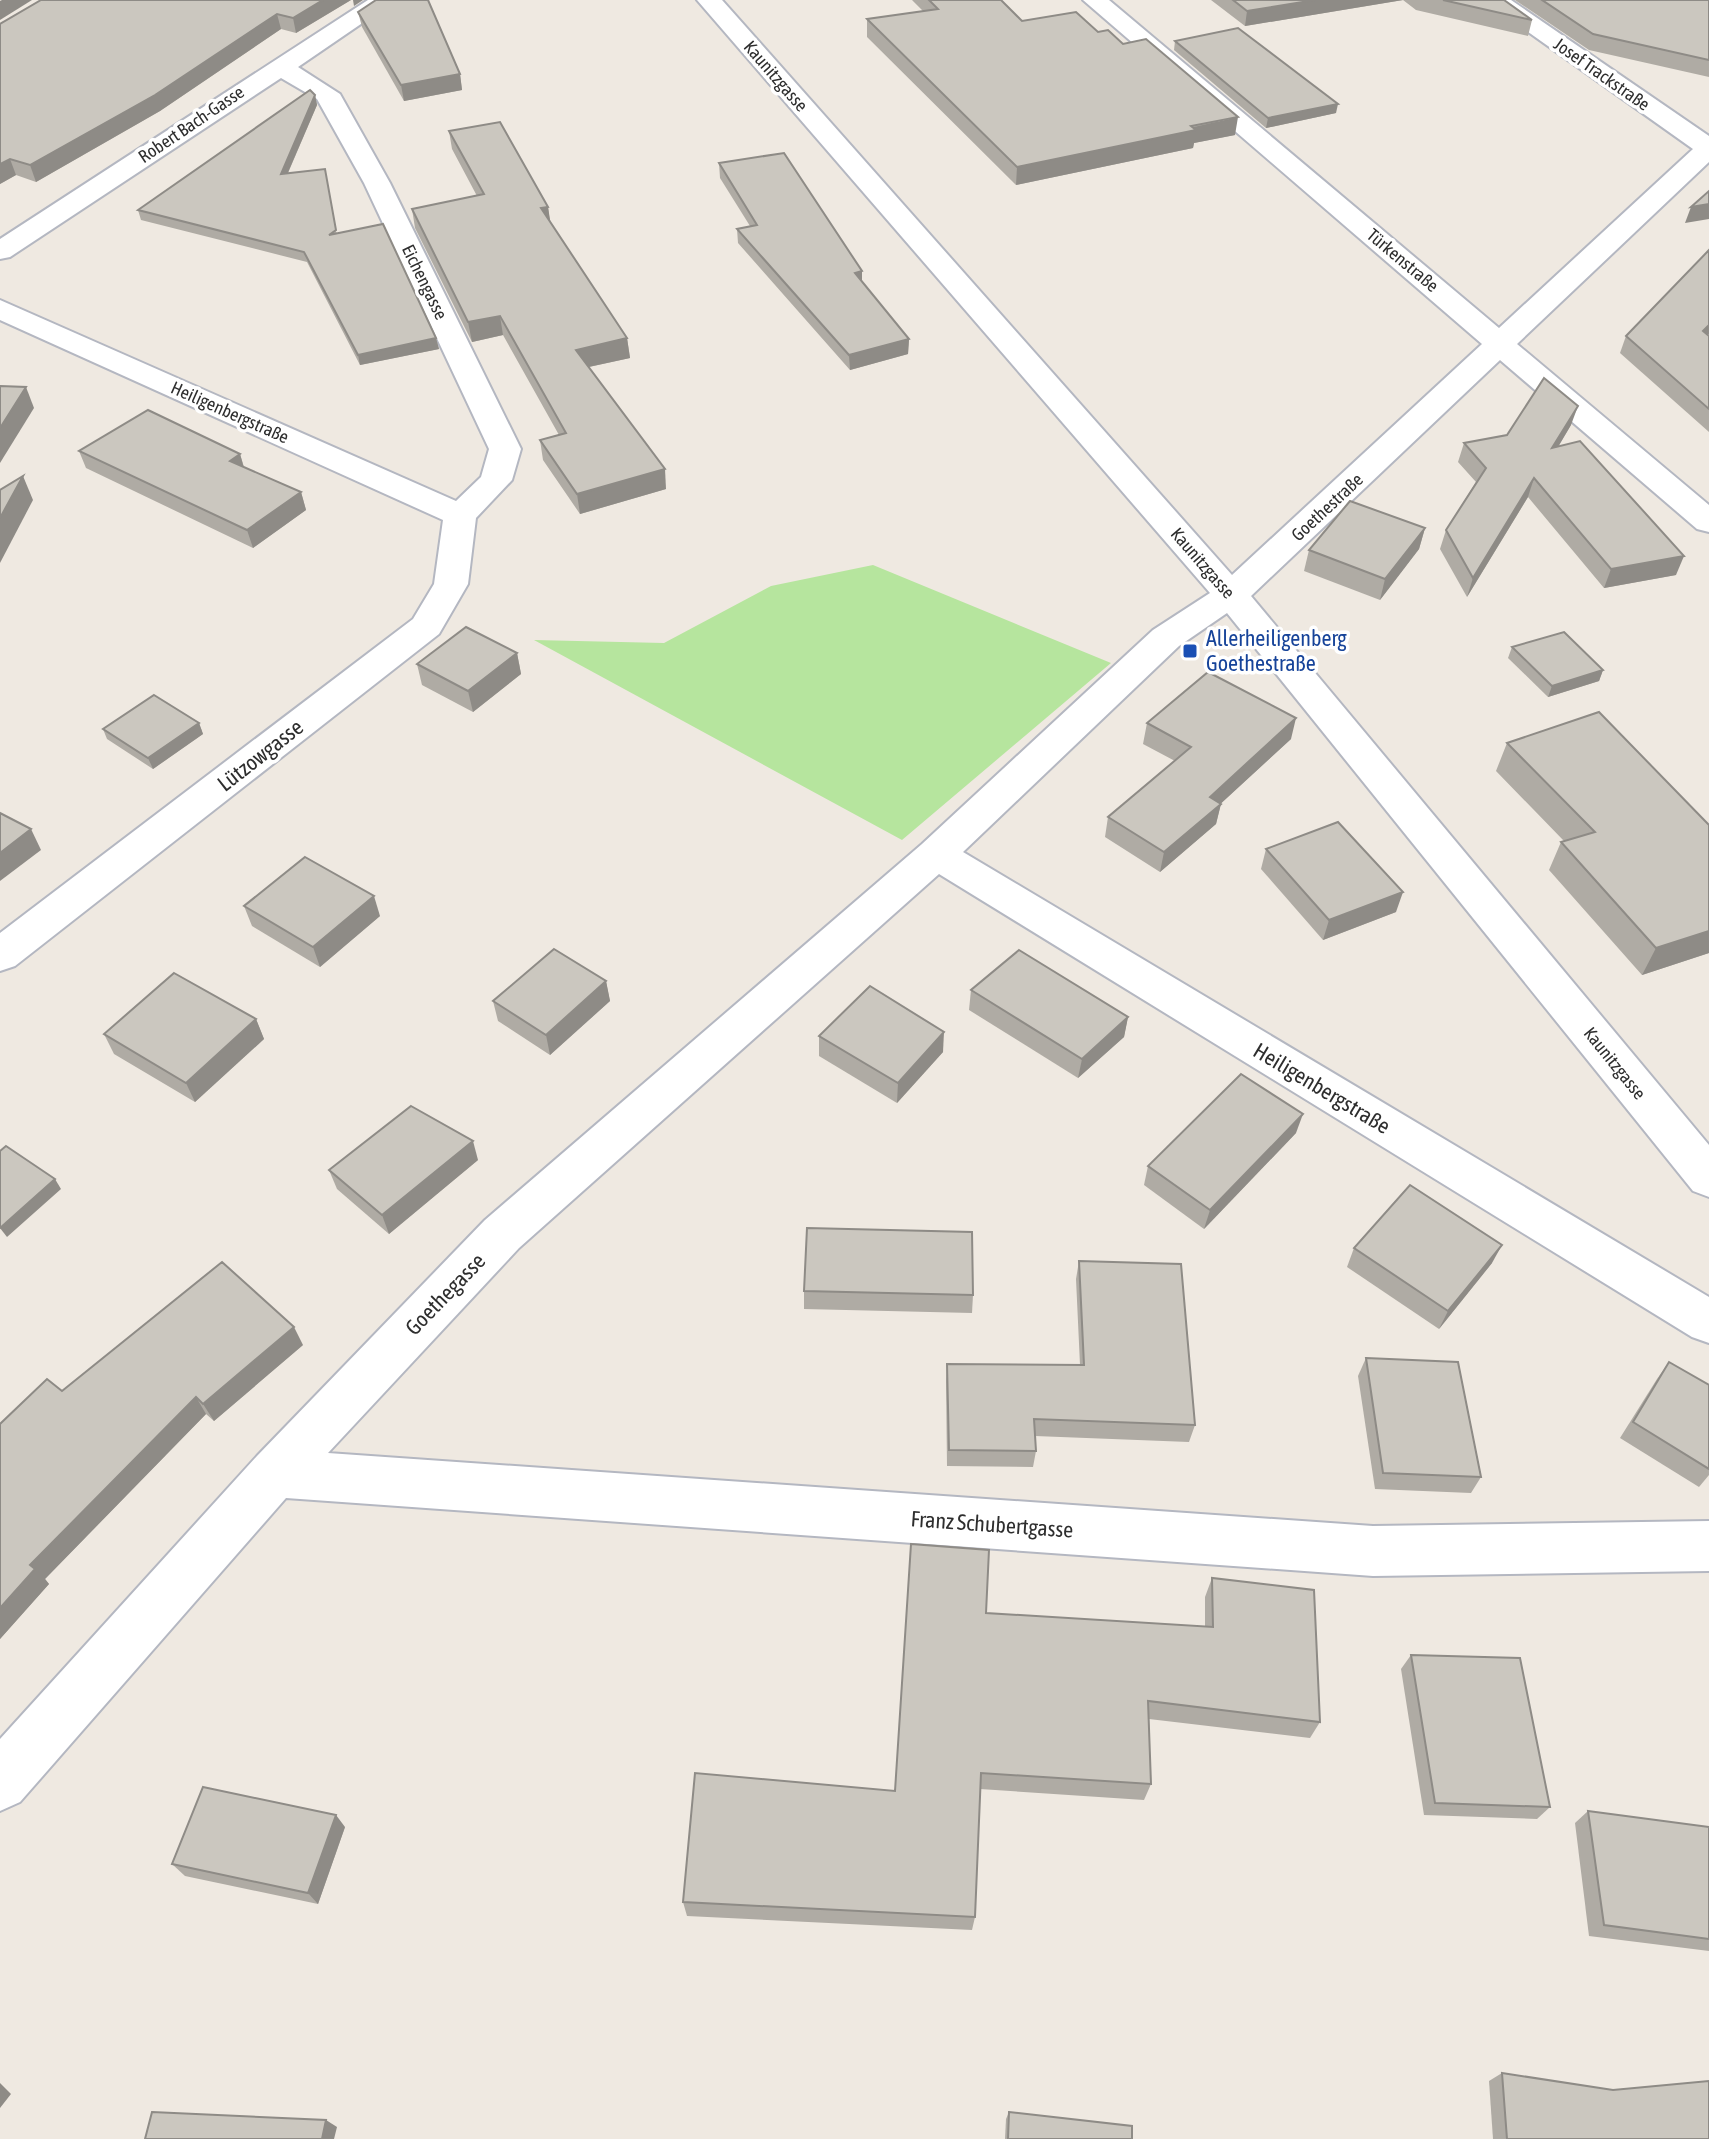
<svg xmlns="http://www.w3.org/2000/svg" width="1709" height="2139" font-family="'Asap Condensed',sans-serif">
	<style>
		.green { fill: #b6e59e }
		.lines { fill: none; stroke-linecap: round; stroke-linejoin: round }
		.minor-casing { stroke: #b4b7c1; stroke-width: 4 }
		.minor { fill: #fff; fill-rule: evenodd }
		.wall { fill: #afaba4 }
		.shaded-wall { fill: #8e8b86 }
		.building { fill: #cbc7bf; stroke: #8e8b86; stroke-width: 2 }
		.transit-dot { fill: #1a4fb4; stroke: #fff; stroke-width: 3 }
		.labels { text-anchor: middle; dominant-baseline: central; stroke-width: 7; stroke-linejoin: round; paint-order: stroke }
		.far-street-label { font-size: 18px; fill: #2e2e2e; stroke: #fff }
		.transit-label { font-size: 22px; fill: #164399; stroke: #fff; text-anchor: start }
		.street-label { font-size: 22px; fill: #2e2e2e; stroke: #fff }
	</style>
	<rect width="100%" height="100%" fill="#efe9e1"/>
	<!-- green -->
	<path class="green" d="M873 565 1111 663 902 840 534 640 664 643 771 586Z"/>
	<g class="lines">
		<!-- minor casing -->
		<g class="minor-casing">
			<g id="minor">
				<path d="M368 0H396L298 67 340 94 390 183 521 449 512 480 476 518 468 584 439 634 15 966 0 971V933L413 619 434 584 443 520 0 320V300L456 501 481 477 489 449 364 183 317 99 281 78 10 257 0 259V239Z"/>
				<path d="M697 0H722L1232 575 1482 344 1083 0H1109L1499 328 1693 149 1483 0H1511L1709 136V162L1517 344 1709 505V532L1697 529 1500 360 1251 596 1709 1145V1197L1693 1191 1227 613 1179 646 963 852 1709 1297V1343L1692 1337 939 874 519 1248 328 1453 1373 1526 1709 1521V1571L1373 1576 286 1498 20 1802 0 1811V1739L257 1456 485 1220 922 844 1153 630 1210 593Z"/>
			</g>
		</g>
		<!-- minor -->
		<use href="#minor" class="minor"/>
	</g>
	<!-- wall -->
	<g class="wall">
		<path d="M351 0 296 33 281 29 160 111 36 182 16 175 0 184V24Z"/>
		<path d="M912 0H1001L1022 21 1098 32 1123 44 1235 135 1194 143 1193 148 1016 185 867 37V19L923 11Z"/>
		<path d="M1211 0H1504L1532 20 1528 36 1416 10 1403 0 1245 26Z"/>
		<path d="M1515 0H1709V77L1589 50Z"/>
		<path d="M358 12 460 74 462 90 404 101 362 27Z"/>
		<path d="M1175 41 1336 113 1266 128 1174 50Z"/>
		<path d="M315 95 317 105 288 173 337 233 436 338 439 349 360 365 307 262 141 220 138 210Z"/>
		<path d="M449 131 548 207 550 223 627 338 630 358 589 367 666 489 580 514 543 460 540 440 559 435 503 335 472 342 415 228 412 209 477 196 452 149Z"/>
		<path d="M719 163 862 271V282L909 339 908 354 850 370 738 243 737 229 750 226 720 178Z"/>
		<path d="M1708 335 1709 336V432L1620 353 1626 336Z"/>
		<path d="M1571 425 1558 447 1676 575 1604 588 1528 497 1467 597 1440 549 1446 530 1476 482 1458 462 1464 443Z"/>
		<path d="M79 451 240 454 244 467 301 492 306 510 253 548 86 468Z"/>
		<path d="M1425 528 1419 549 1380 600 1304 571 1309 550Z"/>
		<path d="M1512 647 1603 670 1599 681 1548 697 1508 658Z"/>
		<path d="M517 653 521 674 473 712 422 685 417 664Z"/>
		<path d="M199 723 203 734 153 769 107 739 103 729Z"/>
		<path d="M1147 723 1291 739 1221 803 1216 824 1160 872 1105 837 1108 817 1175 761 1143 744Z"/>
		<path d="M1507 743 1709 825V953L1642 975 1549 870 1561 842 1564 841 1496 771Z"/>
		<path d="M1266 849 1396 912 1323 940 1261 869Z"/>
		<path d="M244 906 380 916 320 967 252 926Z"/>
		<path d="M606 981 610 1001 550 1055 498 1021 493 1001Z"/>
		<path d="M971 990 1128 1017 1124 1037 1078 1078 969 1010Z"/>
		<path d="M256 1019 264 1039 195 1102 114 1054 104 1034Z"/>
		<path d="M819 1036 943 1052 897 1103 819 1056Z"/>
		<path d="M1296 1133 1204 1229 1144 1185 1148 1166Z"/>
		<path d="M478 1160 389 1234 337 1189 329 1170Z"/>
		<path d="M1354 1248 1492 1263 1439 1329 1347 1267Z"/>
		<path d="M1079 1261 1195 1425 1189 1442 1035 1436 1036 1451 1033 1467 947 1466 946 1381 947 1364 1080 1365 1076 1279Z"/>
		<path d="M804 1291 973 1295 972 1313 804 1309Z"/>
		<path d="M303 1345 214 1421 206 1414 45 1579 49 1584 0 1639V1424L62 1391Z"/>
		<path d="M1366 1358 1481 1477 1471 1493 1375 1489 1358 1376Z"/>
		<path d="M1669 1362 1709 1385V1475L1699 1487 1620 1438 1657 1379Z"/>
		<path d="M1212 1578 1320 1722 1310 1738 1149 1719 1151 1784 1144 1800 980 1789 975 1917 972 1930 687 1916 683 1902 895 1791 986 1613 1205 1627V1597Z"/>
		<path d="M1411 1655 1550 1807 1537 1819 1424 1815 1401 1669Z"/>
		<path d="M1588 1811 1709 1827V1951L1589 1936 1575 1823Z"/>
		<path d="M345 1827 318 1904 185 1876 172 1864Z"/>
		<path d="M1502 2073 1613 2090 1709 2139H1493L1489 2081Z"/>
		<path d="M1009 2112 1132 2139H1005L1006 2119Z"/>
	</g>
	<!-- shaded-wall -->
	<g class="shaded-wall">
		<path d="M2 0H32L0 20V1Z"/>
		<path d="M323 0H351L296 33 293 18Z"/>
		<path d="M353 0H363L354 6Z"/>
		<path d="M1315 0H1403L1245 26 1247 11Z"/>
		<path d="M277 14 281 29 160 111 36 182 30 165Z"/>
		<path d="M460 74 462 90 404 101 401 85Z"/>
		<path d="M315 95 317 105 283 184 281 174Z"/>
		<path d="M1338 104 1336 113 1266 128 1268 118Z"/>
		<path d="M1238 117 1235 135 1194 143 1193 148 1016 185 1017 167Z"/>
		<path d="M10 159 16 175 0 184V164Z"/>
		<path d="M1709 204V219L1685 223 1691 207Z"/>
		<path d="M548 207 551 226 541 208Z"/>
		<path d="M862 271V286L855 273Z"/>
		<path d="M500 316 503 335 472 342 468 322Z"/>
		<path d="M1709 325V334L1697 348 1703 331Z"/>
		<path d="M436 338 439 349 360 365 358 355Z"/>
		<path d="M627 338 630 358 579 369 576 350Z"/>
		<path d="M909 339 908 354 850 370 849 355Z"/>
		<path d="M26 387 34 408 0 463V428Z"/>
		<path d="M1578 406 1571 425 1546 467 1552 448Z"/>
		<path d="M240 454 245 472 230 461Z"/>
		<path d="M665 469 666 489 580 514 577 494Z"/>
		<path d="M23 476 33 500 0 563V518Z"/>
		<path d="M1534 478 1528 497 1467 597 1473 578Z"/>
		<path d="M301 492 306 510 253 548 247 530Z"/>
		<path d="M1425 528 1419 549 1380 600 1385 579Z"/>
		<path d="M1684 556 1676 575 1604 588 1611 569Z"/>
		<path d="M517 653 521 674 473 712 468 691Z"/>
		<path d="M1603 670 1599 681 1548 697 1552 686Z"/>
		<path d="M1296 718 1291 739 1215 809 1221 804 1216 824 1160 872 1164 852 1210 797Z"/>
		<path d="M199 723 203 734 153 769 148 758Z"/>
		<path d="M31 829 41 850 0 881V853Z"/>
		<path d="M1403 892 1396 912 1323 940 1329 920Z"/>
		<path d="M374 896 380 916 320 967 313 947Z"/>
		<path d="M1709 931V953L1642 975 1656 948Z"/>
		<path d="M606 981 610 1001 550 1055 546 1035Z"/>
		<path d="M1128 1017 1124 1037 1078 1078 1082 1059Z"/>
		<path d="M256 1019 264 1039 195 1102 186 1083Z"/>
		<path d="M944 1032 943 1052 897 1103 898 1083Z"/>
		<path d="M1303 1114 1296 1133 1204 1229 1210 1210Z"/>
		<path d="M473 1141 478 1160 389 1234 382 1215Z"/>
		<path d="M55 1179 61 1189 7 1237 0 1228Z"/>
		<path d="M1502 1245 1492 1263 1439 1329 1448 1311Z"/>
		<path d="M294 1327 303 1345 214 1421 203 1404Z"/>
		<path d="M196 1397 206 1414 45 1579 49 1584 0 1639V1608L30 1565Z"/>
		<path d="M336 1815 345 1827 318 1904 308 1893Z"/>
		<path d="M0 2083 11 2094 0 2108Z"/>
		<path d="M326 2120 337 2127 334 2139H322Z"/>
	</g>
	<!-- building -->
	<g class="building">
		<path d="M41 0H323L293 18 277 14 155 95 30 165 10 159 0 164V24Z"/>
		<path d="M376 0H428L460 74 401 85 358 12Z"/>
		<path d="M929 0H1001L1022 21 1076 12 1098 32 1108 30 1123 44 1146 39 1238 117 1191 126 1196 130 1017 167 867 19 938 9Z"/>
		<path d="M1233 0H1315L1247 11Z"/>
		<path d="M1443 0H1504L1532 20Z"/>
		<path d="M1542 0H1709V60L1593 34Z"/>
		<path d="M1238 28 1338 104 1268 118 1175 41Z"/>
		<path d="M310 90 315 95 281 174 325 169 336 230 329 235 383 224 436 338 358 355 304 252 138 210Z"/>
		<path d="M500 122 548 207 541 208 627 338 576 350 665 469 577 494 540 440 566 433 500 316 468 322 412 209 484 194 449 131Z"/>
		<path d="M784 153 862 271 855 273 909 339 849 355 737 229 757 225 719 163Z"/>
		<path d="M1709 191V204L1691 207Z"/>
		<path d="M1709 250V325L1703 331 1709 336V409L1626 336Z"/>
		<path d="M1544 378 1578 406 1552 448 1580 441 1684 556 1611 569 1534 478 1473 578 1446 530 1486 468 1464 443 1507 435Z"/>
		<path d="M0 386 26 387 0 428Z"/>
		<path d="M148 410 240 454 230 461 301 492 247 530 79 451Z"/>
		<path d="M23 476 0 518V490Z"/>
		<path d="M1350 501 1425 528 1385 579 1309 550Z"/>
		<path d="M466 627 517 653 468 691 417 664Z"/>
		<path d="M1564 632 1603 670 1552 686 1512 647Z"/>
		<path d="M1208 672 1296 718 1210 797 1221 804 1164 852 1108 817 1191 747 1147 723Z"/>
		<path d="M154 695 199 723 148 758 103 729Z"/>
		<path d="M1599 712 1709 825V931L1656 948 1561 842 1595 832 1507 743Z"/>
		<path d="M0 813 31 829 0 853Z"/>
		<path d="M1338 822 1403 892 1329 920 1266 849Z"/>
		<path d="M305 857 374 896 313 947 244 906Z"/>
		<path d="M554 949 606 981 546 1035 493 1001Z"/>
		<path d="M1019 950 1128 1017 1082 1059 971 990Z"/>
		<path d="M174 973 256 1019 186 1083 104 1034Z"/>
		<path d="M870 986 944 1032 898 1083 819 1036Z"/>
		<path d="M1241 1074 1303 1114 1210 1210 1148 1166Z"/>
		<path d="M411 1106 473 1141 382 1215 329 1170Z"/>
		<path d="M6 1146 55 1179 0 1228V1151Z"/>
		<path d="M1410 1185 1502 1245 1448 1311 1354 1248Z"/>
		<path d="M807 1228 972 1232 973 1295 804 1291Z"/>
		<path d="M1079 1261 1181 1264 1195 1425 1034 1419 1036 1451 949 1450 947 1364 1084 1365Z"/>
		<path d="M222 1262 294 1327 203 1404 196 1397 30 1565 35 1569 0 1608V1424L47 1379 62 1391Z"/>
		<path d="M1366 1358 1458 1362 1481 1477 1383 1473Z"/>
		<path d="M1669 1362 1709 1385V1469L1633 1422Z"/>
		<path d="M911 1544 989 1550 986 1613 1213 1627 1212 1578 1314 1590 1320 1722 1148 1701 1151 1784 981 1773 975 1917 683 1902 695 1773 895 1791Z"/>
		<path d="M1411 1655 1520 1658 1550 1807 1435 1803Z"/>
		<path d="M203 1787 336 1815 308 1893 172 1864Z"/>
		<path d="M1588 1811 1709 1827V1939L1604 1925Z"/>
		<path d="M1502 2073 1613 2090 1709 2081V2139H1507Z"/>
		<path d="M152 2112 326 2120 322 2139H145Z"/>
		<path d="M1009 2112 1132 2126V2139H1008Z"/>
	</g>
	<!-- markers -->
	<rect class="transit-dot" x="1182" y="643" width="16" height="16" rx="4"/>
	<g class="labels">
		<!-- far-street labels -->
		<g class="far-street-label">
			<text transform="translate(1602 74) rotate(35)">Josef Trackstraße</text>
			<text transform="translate(776 76) rotate(49)">Kaunitzgasse</text>
			<text transform="translate(191 124) rotate(-34)">Robert Bach-Gasse</text>
			<text transform="translate(1403 260) rotate(40)">Türkenstraße</text>
			<text transform="translate(425 282) rotate(64)">Eichengasse</text>
			<text transform="translate(230 412) rotate(24)">Heiligenbergstraße</text>
			<text transform="translate(1327 507) rotate(-43)">Goethestraße</text>
			<text transform="translate(1203 563) rotate(49)">Kaunitzgasse</text>
			<text transform="translate(1615 1063) rotate(51)">Kaunitzgasse</text>
		</g>
		<!-- transit labels -->
		<g class="transit-label">
			<text x="1206" y="638">Allerheiligenberg<tspan x="1206" dy="25">Goethestraße</tspan></text>
		</g>
		<!-- street labels -->
		<g class="street-label">
			<text transform="translate(260 755) rotate(-38)">Lützowgasse</text>
			<text transform="translate(1322 1088) rotate(31)">Heiligenbergstraße</text>
			<text transform="translate(445 1294) rotate(-46)">Goethegasse</text>
			<text transform="translate(992 1524) rotate(4)">Franz Schubertgasse</text>
		</g>
	</g>
</svg>
